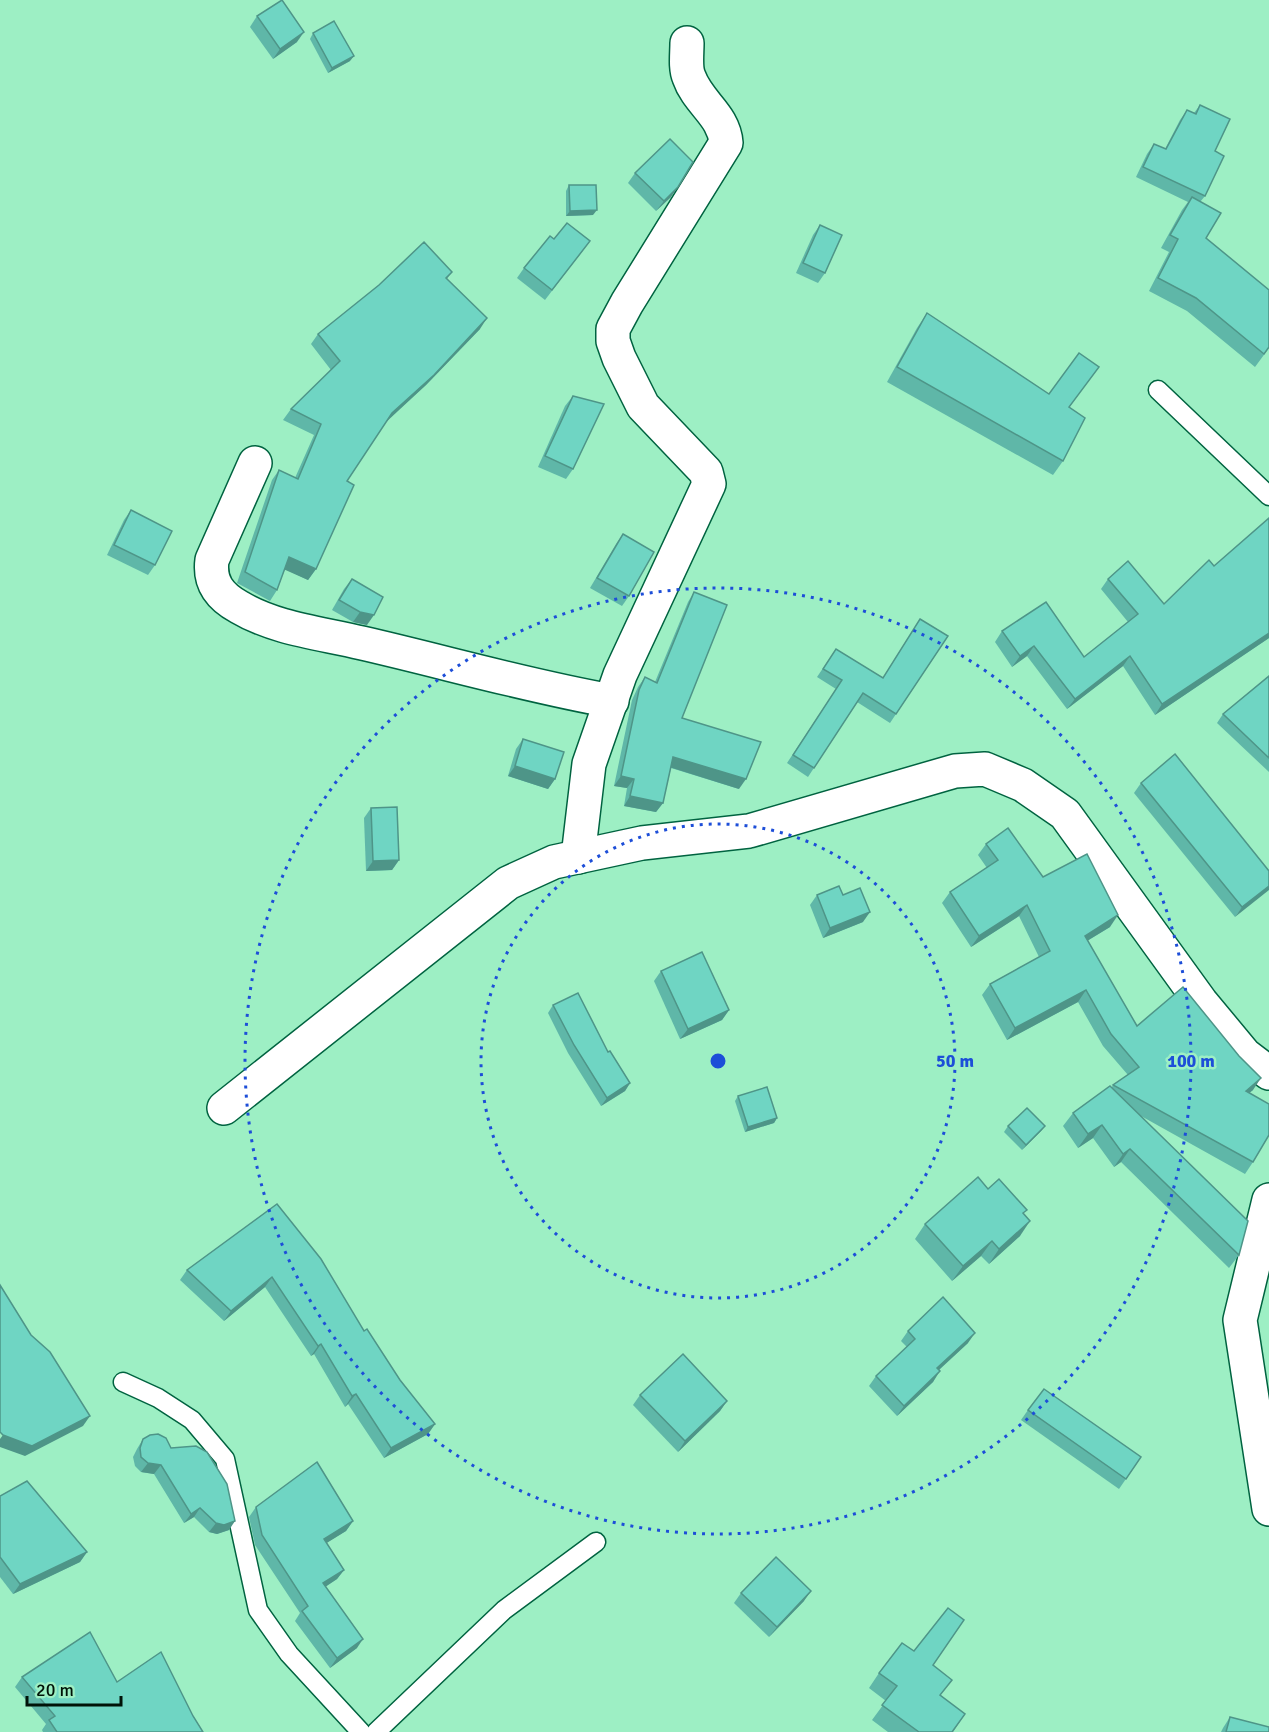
<svg xmlns="http://www.w3.org/2000/svg" width="1269" height="1732" font-family="Signika,sans-serif">
	<style>
		.lines { fill: none; stroke-linecap: round; stroke-linejoin: round }
		.lane-casing { stroke: #006340; stroke-width: 21 }
		.street-casing { stroke: #006340; stroke-width: 36 }
		.lane { stroke: #fff; stroke-width: 18 }
		.street { stroke: #fff; stroke-width: 33 }
		.wall { fill: #5fb7a8 }
		.shaded-wall { fill: #4e9588 }
		.building { fill: #6fd5c3; stroke: #4e9588; stroke-width: 1.5 }
		.ring { fill: none; stroke: #1d4ed8; stroke-width: 3; stroke-dasharray: 3 6 }
		.centre { fill: #1d4ed8; stroke: #9defc4; stroke-width: 3 }
		.ring-label { font-size: 18px; text-anchor: middle; font-weight: bold; fill: #1d4ed8; stroke: #9defc4; stroke-width: 5; stroke-linejoin: round; paint-order: stroke }
	</style>
	<rect width="100%" height="100%" fill="#9defc4"/>
	<g class="lines">
		<!-- lane casing -->
		<g class="lane-casing">
			<g id="lane">
				<path d="M1158 390 1269 496"/>
				<path d="M123 1382 158 1398 192 1420 225 1459 258 1610 289 1654 361 1732"/>
				<path d="M376 1732 504 1610 596 1542"/>
			</g>
		</g>
		<!-- street casing -->
		<g class="street-casing">
			<g id="street">
				<path d="M255 463 212 560C209 582 219 596 239 607 276 629 321 633 362 643 445 662 527 686 612 701"/>
				<path d="M578 857 589 764 620 675 709 484 706 472 643 406 619 358 613 341V329L627 303 726 143C724 115 698 103 689 77 685 68 687 54 687 43"/>
				<path d="M224 1108 508 883 554 862 642 843 749 831 955 771 985 769 1023 785 1065 814 1201 1002 1245 1055 1269 1073"/>
				<path d="M1269 1200 1240 1320 1269 1509"/>
			</g>
		</g>
		<!-- lane -->
		<use href="#lane" class="lane"/>
		<!-- street -->
		<use href="#street" class="street"/>
	</g>
	<!-- wall -->
	<g class="wall">
		<path d="M257 16 297 42 273 59 250 27Z"/>
		<path d="M313 33 350 61 328 73 310 39Z"/>
		<path d="M1200 105 1215 151 1205 196 1200 202 1206 238 1269 348 1255 367 1187 311 1149 291 1169 252 1161 248 1182 210 1188 202 1136 177 1147 154 1154 144 1165 149 1180 120 1187 110 1194 113Z"/>
		<path d="M635 173 671 197 656 211 628 183Z"/>
		<path d="M569 185 593 215 566 216V191Z"/>
		<path d="M820 225 825 273 818 283 796 273 813 235Z"/>
		<path d="M554 239 590 241 545 300 517 278 524 268Z"/>
		<path d="M452 272 447 279 480 329 426 385 385 422 347 481 316 569 308 580 285 569 277 590 270 601 237 583 272 480 279 470 295 478 314 435 283 420 291 409 331 370 311 344 318 334Z"/>
		<path d="M927 313 1070 408 1063 461 1053 475 887 382 917 328Z"/>
		<path d="M573 396V469L566 479 538 467 565 406Z"/>
		<path d="M131 510 155 565 148 575 107 555 124 520Z"/>
		<path d="M623 534 629 596 622 606 590 588 616 544Z"/>
		<path d="M352 579 367 625 353 622 332 610 344 589Z"/>
		<path d="M1108 579 1164 604 1269 638 1155 715 1123 666 1067 709 1027 656 1012 667 995 642 1002 631 1084 657 1128 622 1101 589Z"/>
		<path d="M694 592 682 718 739 789 671 768 663 803 656 812 624 806 627 788 614 786 632 700 638 687 645 677 655 682 688 602Z"/>
		<path d="M920 619 948 636 890 723 857 702 808 777 787 763 836 689 817 677 836 649 883 678Z"/>
		<path d="M1269 676V772L1217 723 1223 714Z"/>
		<path d="M523 739 555 779 548 789 508 776 516 749Z"/>
		<path d="M1141 783 1269 871 1235 917 1134 793Z"/>
		<path d="M371 808 399 860 392 870 366 871 364 818Z"/>
		<path d="M986 844 1043 877 1110 927 1087 941 1137 1026 1253 1090 1249 1093 1253 1162 1245 1174 1141 1116 1239 1255 1229 1268 1121 1162 1114 1167 1093 1138 1078 1148 1063 1126 1073 1113 1112 1087 1113 1085 1128 1075 1103 1046 1078 1002 1007 1040 982 995 990 984 1039 957 1019 916 971 947 942 903 950 892 987 868 978 855Z"/>
		<path d="M817 895H843L863 922 823 938 810 905Z"/>
		<path d="M661 971 729 1010 722 1020 680 1039 654 981Z"/>
		<path d="M553 1005 630 1083 625 1091 601 1106 568 1053 548 1013Z"/>
		<path d="M738 1096 777 1118 774 1123 745 1132 735 1101Z"/>
		<path d="M1008 1126H1045L1041 1131 1022 1150 1004 1132Z"/>
		<path d="M988 1189 1024 1214 1020 1236 989 1264 981 1256 952 1281 915 1239 925 1224Z"/>
		<path d="M277 1204 364 1331 400 1380 435 1424 428 1434 384 1458 348 1404 345 1407 314 1354 311 1356 265 1287 224 1321 180 1280 187 1270Z"/>
		<path d="M908 1331 968 1343 939 1370 933 1382 897 1416 869 1386 876 1376 907 1347 901 1341Z"/>
		<path d="M640 1395 727 1401 720 1411 678 1452 633 1405Z"/>
		<path d="M1028 1410 1141 1457 1119 1489 1021 1420Z"/>
		<path d="M143 1439 171 1448 229 1530 217 1534 209 1532 194 1517 184 1523 154 1474 141 1472 135 1466 133 1457 137 1449Z"/>
		<path d="M0 1496 87 1552 80 1562 13 1594 0 1577Z"/>
		<path d="M256 1507 353 1521 346 1531 326 1543 344 1570 337 1579 325 1587 357 1648 330 1668 295 1621 300 1613 255 1545 249 1517Z"/>
		<path d="M741 1593 804 1601 769 1637 734 1603Z"/>
		<path d="M933 1665 941 1696 965 1714 953 1732H888L872 1720 886 1701 869 1688 879 1673Z"/>
		<path d="M22 1677 117 1682 193 1716 203 1732H43L42 1730 46 1724 15 1687Z"/>
		<path d="M1230 1717 1269 1732H1221L1223 1728Z"/>
	</g>
	<!-- shaded-wall -->
	<g class="shaded-wall">
		<path d="M304 32 297 42 273 59 280 49Z"/>
		<path d="M354 56 350 61 328 73 332 68Z"/>
		<path d="M678 187 671 197 656 211 664 201Z"/>
		<path d="M597 210 593 215 566 216 570 211Z"/>
		<path d="M487 318 480 329 426 385 384 424 392 413Z"/>
		<path d="M289 557 316 569 308 580 281 568Z"/>
		<path d="M360 612 374 615 367 625 353 622Z"/>
		<path d="M1269 633V638L1155 715 1162 704Z"/>
		<path d="M1034 646 1027 656 1012 667 1020 656Z"/>
		<path d="M1130 656 1123 666 1067 709 1075 699Z"/>
		<path d="M673 757 746 779 739 789 666 766Z"/>
		<path d="M515 766 555 779 548 789 508 776Z"/>
		<path d="M621 776 634 779 627 788 614 786Z"/>
		<path d="M630 796 663 803 656 812 624 806Z"/>
		<path d="M399 860 392 870 366 871 373 861Z"/>
		<path d="M1269 886V890L1235 917 1242 907Z"/>
		<path d="M1027 905 1019 916 971 947 979 936Z"/>
		<path d="M870 912 863 922 823 938 830 928Z"/>
		<path d="M1118 915 1110 927 1077 947 1085 936Z"/>
		<path d="M1086 990 1078 1002 1007 1040 1015 1028Z"/>
		<path d="M729 1010 722 1020 680 1039 688 1029Z"/>
		<path d="M1261 1078 1253 1090 1238 1102 1246 1091Z"/>
		<path d="M630 1083 625 1091 601 1106 607 1098Z"/>
		<path d="M777 1118 774 1123 745 1132 748 1127Z"/>
		<path d="M1102 1125 1093 1138 1078 1148 1088 1134Z"/>
		<path d="M1045 1126 1041 1131 1022 1150 1026 1145Z"/>
		<path d="M1130 1149 1121 1162 1114 1167 1123 1154Z"/>
		<path d="M1030 1221 1020 1236 989 1264 999 1249Z"/>
		<path d="M992 1241 981 1256 952 1281 963 1266Z"/>
		<path d="M272 1277 265 1287 224 1321 231 1311Z"/>
		<path d="M975 1333 968 1343 930 1378 937 1368Z"/>
		<path d="M321 1344 314 1354 311 1356 318 1346Z"/>
		<path d="M940 1371 933 1382 897 1416 904 1406Z"/>
		<path d="M356 1394 348 1404 345 1407 352 1396Z"/>
		<path d="M727 1401 720 1411 678 1452 685 1441Z"/>
		<path d="M90 1416 83 1426 25 1456 0 1447V1439L3 1435Z"/>
		<path d="M435 1424 428 1434 384 1458 391 1448Z"/>
		<path d="M148 1463 161 1465 154 1474 141 1472Z"/>
		<path d="M200 1508 194 1517 184 1523 191 1514Z"/>
		<path d="M235 1521 229 1530 217 1534 209 1532 216 1523Z"/>
		<path d="M353 1521 346 1531 317 1549 324 1539Z"/>
		<path d="M87 1552 80 1562 13 1594 20 1584Z"/>
		<path d="M344 1570 337 1579 316 1593 323 1583Z"/>
		<path d="M811 1591 804 1601 769 1637 777 1627Z"/>
		<path d="M363 1639 357 1648 330 1668 337 1658Z"/>
	</g>
	<!-- building -->
	<g class="building">
		<path d="M282 0 304 32 280 49 257 16Z"/>
		<path d="M334 21 354 56 332 68 313 33Z"/>
		<path d="M1200 105 1230 119 1215 151 1224 156 1205 196 1143 167 1154 144 1166 149 1187 110 1196 114Z"/>
		<path d="M670 139 693 162 678 187 664 201 635 173Z"/>
		<path d="M569 185H596L597 210 570 211Z"/>
		<path d="M1192 197 1221 213 1206 238 1269 290V347L1264 354 1196 298 1158 278 1178 239 1170 235Z"/>
		<path d="M567 223 590 241 552 290 524 268 550 236 554 239Z"/>
		<path d="M820 225 842 235 825 273 803 263Z"/>
		<path d="M424 242 452 272 446 278 487 318 434 375 392 413 347 481 354 485 316 569 289 557 277 590 245 572 279 470 298 479 321 424 291 409 340 361 318 334 379 285Z"/>
		<path d="M927 313 1049 394 1079 353 1099 367 1069 407 1085 418 1063 461 897 367Z"/>
		<path d="M573 396 604 404 573 469 545 456Z"/>
		<path d="M131 510 172 531 155 565 114 545Z"/>
		<path d="M1269 518V633L1162 704 1130 656 1075 699 1034 646 1020 656 1002 631 1046 602 1084 657 1138 614 1108 579 1128 561 1164 604 1209 560 1214 566Z"/>
		<path d="M623 534 654 552 629 596 597 578Z"/>
		<path d="M352 579 383 597 374 615 360 612 339 600Z"/>
		<path d="M694 592 727 605 682 718 761 742 746 779 673 757 663 803 630 796 634 779 621 776 639 690 645 677 657 683Z"/>
		<path d="M920 619 948 636 896 714 863 693 814 768 793 755 842 680 823 669 836 649 883 678Z"/>
		<path d="M1269 676V758L1223 714Z"/>
		<path d="M523 739 564 752 555 779 515 766Z"/>
		<path d="M1175 754 1269 871V886L1242 907 1141 783Z"/>
		<path d="M397 807 399 860 373 861 371 808Z"/>
		<path d="M1008 828 1043 877 1087 854 1118 915 1085 936 1137 1026 1183 987 1239 1056 1261 1078 1246 1091 1269 1104V1135L1253 1162 1113 1085 1139 1067 1111 1034 1086 990 1015 1028 990 984 1050 951 1027 905 979 936 950 892 998 860 986 844Z"/>
		<path d="M839 886 843 895 860 888 870 912 830 928 817 895Z"/>
		<path d="M702 952 729 1010 688 1029 661 971Z"/>
		<path d="M578 993 608 1052 610 1051 630 1083 607 1098 574 1045 553 1005Z"/>
		<path d="M1110 1086 1248 1221 1239 1255 1130 1149 1123 1154 1102 1125 1088 1134 1073 1113Z"/>
		<path d="M767 1087 777 1118 748 1127 738 1096Z"/>
		<path d="M1027 1108 1045 1126 1026 1145 1008 1126Z"/>
		<path d="M978 1177 988 1189 999 1179 1027 1210 1023 1213 1030 1221 999 1249 992 1241 963 1266 925 1224Z"/>
		<path d="M277 1204 321 1259 364 1331 367 1329 400 1380 435 1424 391 1448 356 1394 352 1396 321 1344 318 1346 272 1277 231 1311 187 1270Z"/>
		<path d="M0 1285 31 1335 50 1352 90 1416 32 1446 3 1435 0 1432Z"/>
		<path d="M943 1297 975 1333 937 1368 940 1371 904 1406 876 1376 915 1339 908 1331Z"/>
		<path d="M683 1354 727 1401 685 1441 640 1395Z"/>
		<path d="M1044 1389 1141 1457 1126 1479 1028 1410Z"/>
		<path d="M158 1434 166 1438 171 1448 196 1446 207 1452 227 1484 235 1521 224 1525 216 1523 200 1508 191 1514 161 1465 148 1463 141 1457 140 1448 143 1439 150 1435Z"/>
		<path d="M317 1462 353 1521 324 1539 344 1570 323 1583 363 1639 337 1658 302 1611 308 1606 262 1535 256 1507Z"/>
		<path d="M27 1481 87 1552 20 1584 0 1557V1496Z"/>
		<path d="M776 1557 811 1591 777 1627 741 1593Z"/>
		<path d="M948 1608 964 1620 933 1665 952 1680 940 1695 965 1714 952 1732H919L882 1705 897 1686 879 1673 902 1643 914 1651Z"/>
		<path d="M90 1632 117 1682 161 1652 193 1716 203 1732H57L49 1720 55 1716 22 1677Z"/>
		<path d="M1230 1717 1269 1727V1732H1226Z"/>
	</g>
	<!-- distance rings -->
	<g class="ring">
		<circle cx="718" cy="1061" r="237"/>
		<circle cx="718" cy="1061" r="473"/>
	</g>
	<circle cx="718" cy="1061" r="9" class="centre"/>
	<g class="ring-label">
		<text x="955" y="1067">50 m</text>
		<text x="1191" y="1067">100 m</text>
	</g>
	<!-- scale -->
	<path d="M27 1696v9h94v-9" fill="none" stroke="#001308" stroke-width="3"/>
	<text x="36" y="1696" font-size="18" fill="#001308" stroke="#9defc4" stroke-width="4.5" paint-order="stroke">20 m</text>
</svg>
